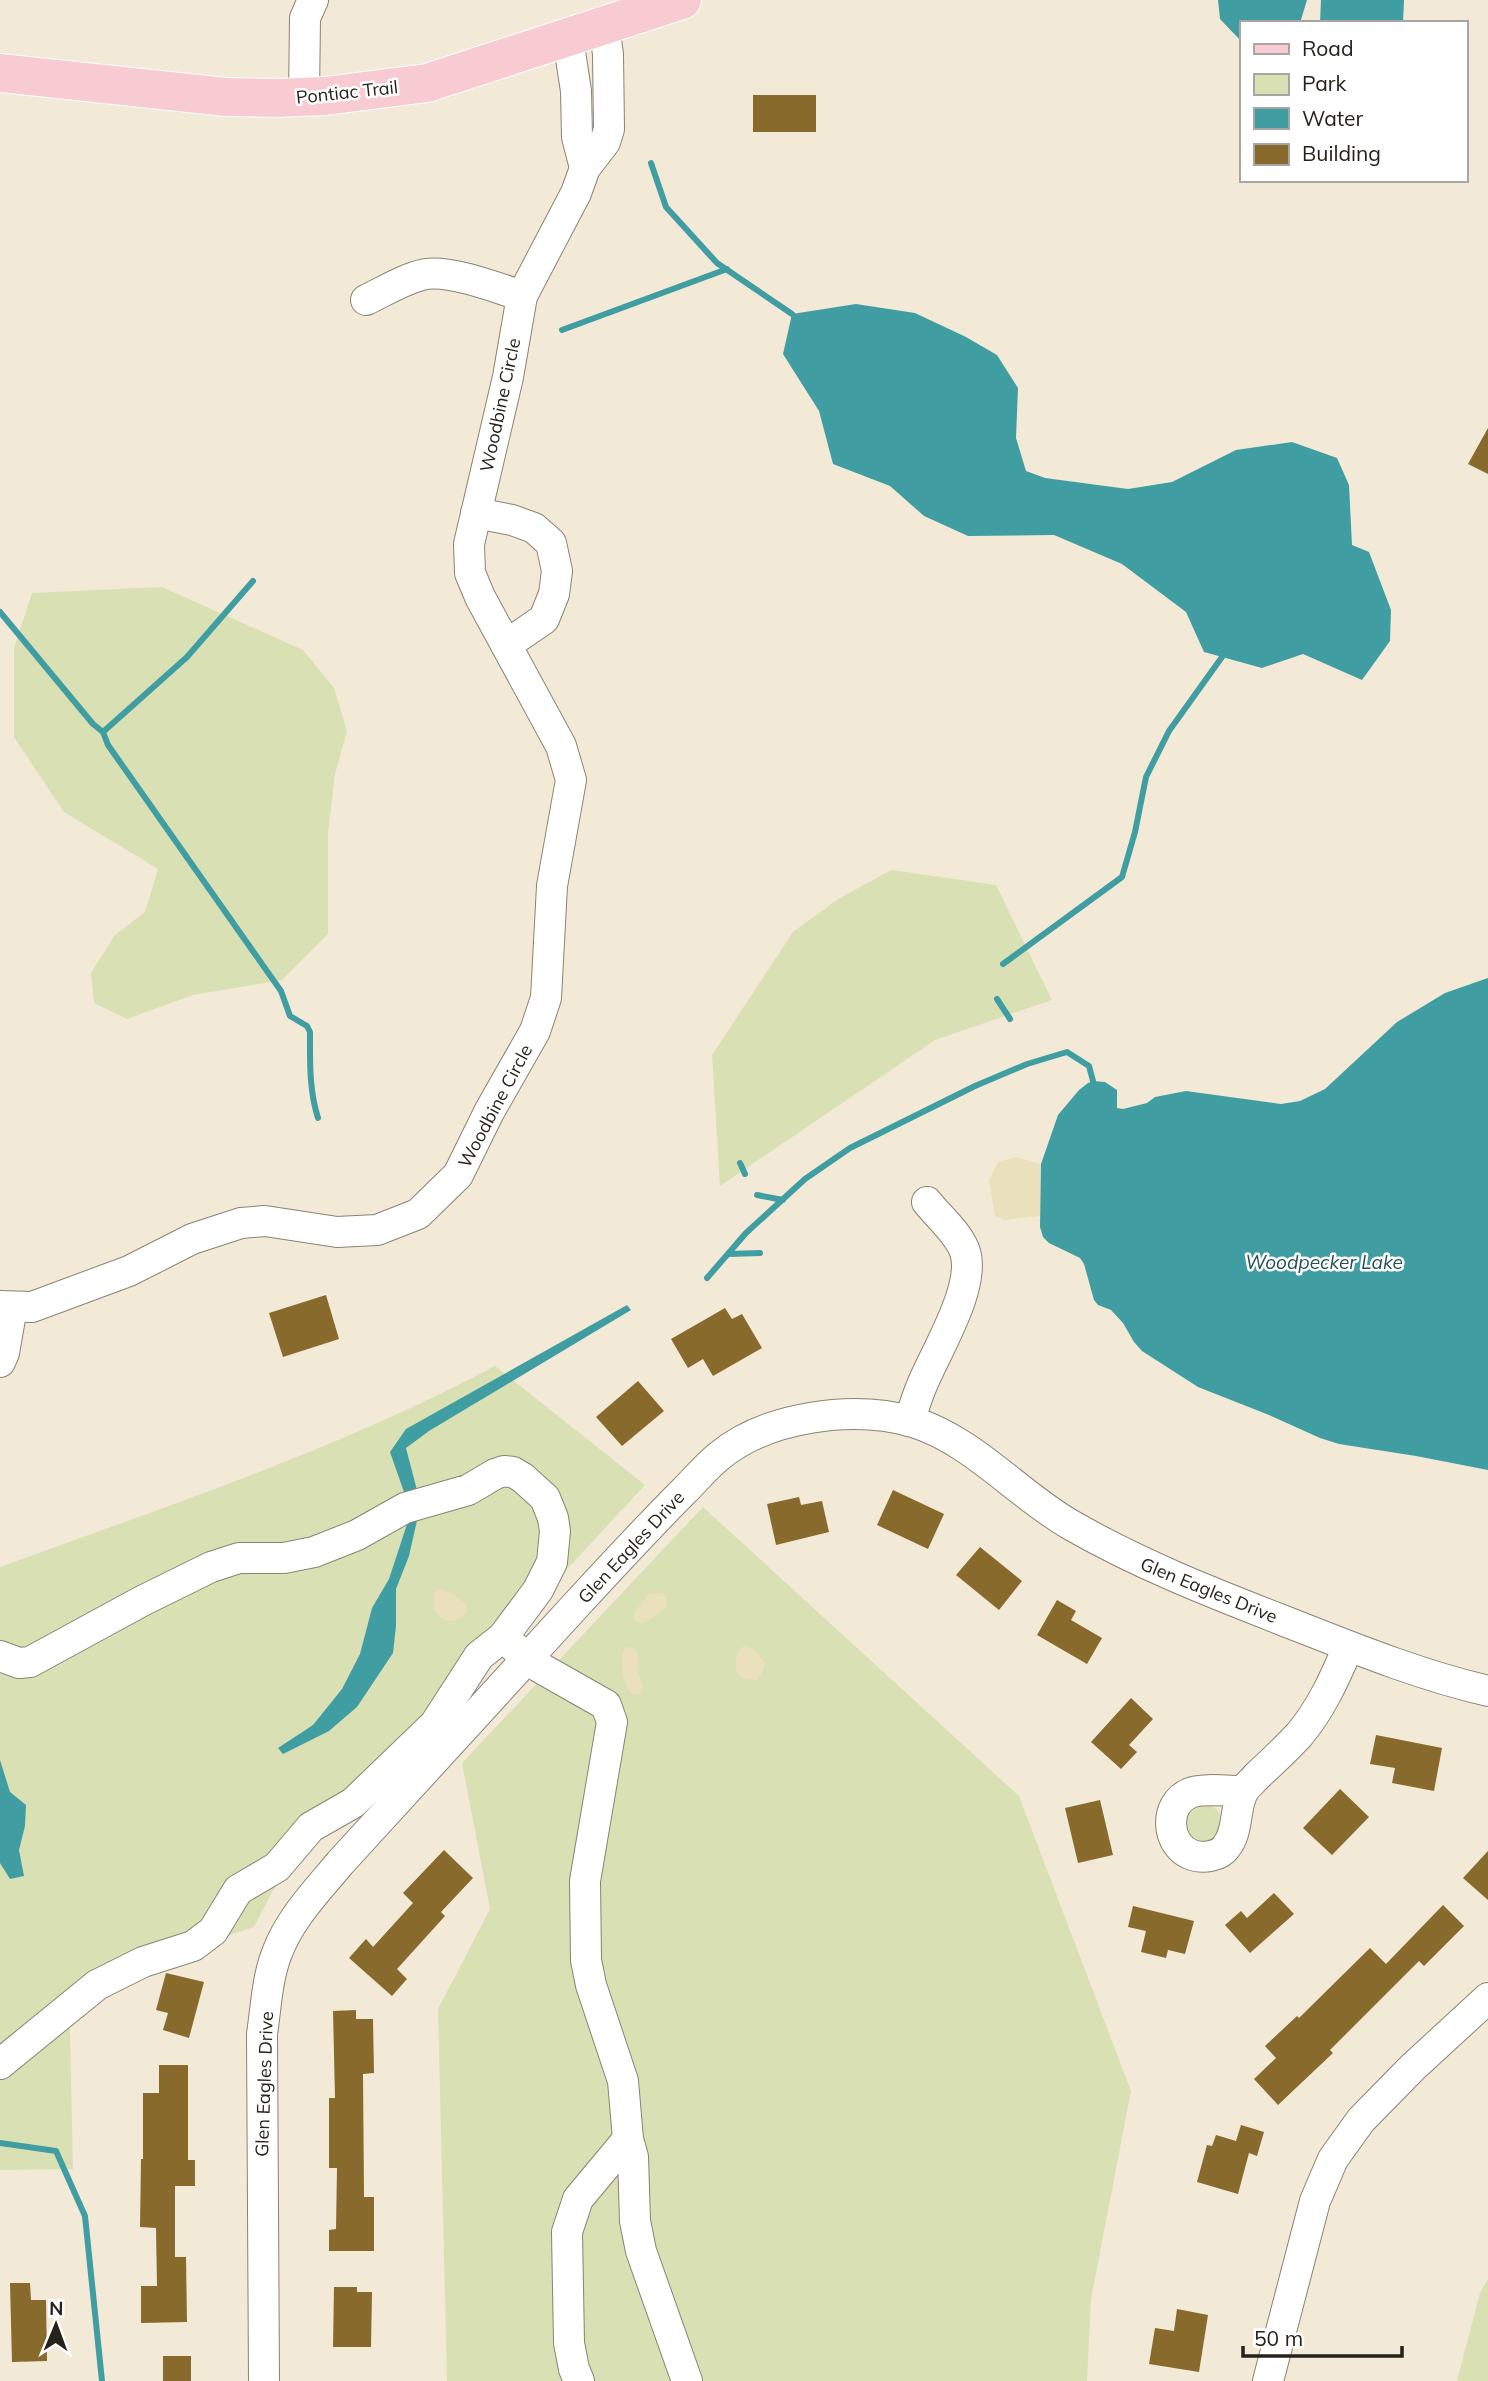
<svg xmlns="http://www.w3.org/2000/svg" width="1488" height="2381" font-family="Mulish,sans-serif">
	<style>
		.green { fill: #d9e1b4 }
		.sand { fill: #eae1bc }
		.water { fill: #409ea2 }
		.lines { fill: none; stroke-linecap: round; stroke-linejoin: round }
		.stream { stroke: #409ea2; stroke-width: 6 }
		.building { fill: #876a2c }
		.minor-casing { stroke: #8b8372; stroke-width: 32 }
		.major-casing { stroke: #fff; stroke-width: 40 }
		.minor { stroke: #fff; stroke-width: 30 }
		.major { stroke: #f7cbd1; stroke-width: 38 }
		.labels { text-anchor: middle; dominant-baseline: central; stroke-width: 5; stroke-linejoin: round; paint-order: stroke }
		.street-label { font-size: 18px; fill: #25211b; stroke: #fff }
		.water-label { font-size: 19px; font-style: italic; fill: #265052; stroke: #fff }
	</style>
	<rect width="100%" height="100%" fill="#f3e9d7"/>
	<!-- green -->
	<g class="green">
		<path d="M162 587 303 650 334 688 347 731 335 774 328 833V934L282 980 193 995 127 1019 94 1003 91 973 115 935 145 912 158 869 64 812 14 737V648L32 593Z"/>
		<path d="M891 870 996 885 1052 1000 935 1040 720 1186 712 1055 793 932 838 899Z"/>
		<path d="M495 1366 645 1485 300 1857 272 1892 254 1927 69 1988 73 2169 0 2170V1567C167 1506 337 1450 495 1366Z"/>
		<path d="M703 1507 1019 1796 1131 2091 1091 2299 1087 2381H447L438 2009 490 1909 462 1763Z"/>
		<circle cx="1203" cy="1823" r="19"/>
		<path d="M1488 2279V2381H1457L1480 2293Z"/>
	</g>
	<!-- sand -->
	<g class="sand">
		<path d="M1016 1157 1041 1164 1040 1216 1005 1220 995 1216 989 1180 998 1162Z"/>
		<path d="M441 1589 450 1592 466 1604 467 1612 455 1621C438 1622 428 1606 435 1590Z"/>
		<path d="M650 1593H662L667 1598 666 1608 646 1622 639 1623 634 1619V1613Z"/>
		<path d="M744 1646 753 1649 765 1663 762 1673 756 1680 746 1679 737 1674C735 1662 735 1654 744 1646Z"/>
		<path d="M625 1647 635 1648 639 1660 637 1669 644 1688 640 1694H632C622 1684 619 1659 625 1647Z"/>
	</g>
	<!-- water -->
	<g class="water">
		<path d="M1218 0H1307L1300 23H1241V41L1220 19Z"/>
		<path d="M1321 0H1404L1403 23H1320Z"/>
		<path d="M856 304 915 313 966 337 997 355 1018 388 1016 438 1026 471 1045 478 1128 489 1172 482 1236 450 1292 442 1337 458 1349 485 1352 545 1369 552 1391 610 1390 641 1362 680 1303 654 1262 668 1204 652 1186 612 1122 564 1054 535 968 536 924 516 890 486 833 464 819 411 783 354 792 314Z"/>
		<path d="M1488 978V1470L1416 1456 1339 1444 1320 1438 1269 1415 1198 1387 1142 1351 1134 1342 1123 1323 1111 1310 1098 1305 1094 1300 1084 1264 1080 1258 1049 1243 1043 1237 1040 1227 1041 1164 1058 1115 1079 1090 1088 1083 1093 1081 1105 1082 1117 1090V1108L1123 1109 1147 1103 1155 1097 1186 1091 1281 1104 1300 1101 1325 1089 1397 1022 1445 993Z"/>
		<path d="M627 1305 631 1310 429 1431 406 1448 419 1498 418 1516 409 1556 396 1589V1626L393 1653 357 1707 329 1731 283 1754 278 1748 313 1725 342 1689 360 1654 372 1608 389 1579 411 1512 390 1452 406 1429Z"/>
		<path d="M0 1760 10 1792 26 1805 25 1826 19 1850 24 1876 10 1879 0 1863Z"/>
	</g>
	<g class="lines">
		<!-- stream -->
		<g class="stream">
			<path d="M651 163 666 207 717 263 792 314"/>
			<path d="M562 330 727 269"/>
			<path d="M0 612 93 724 103 732 108 745 281 991 290 1016 307 1026 310 1032C310 1061 309 1090 318 1118"/>
			<path d="M103 732 187 657 253 581"/>
			<path d="M1003 964 1122 877 1135 832 1146 777 1169 731 1222 657"/>
			<path d="M997 999 1010 1019"/>
			<path d="M740 1163 745 1174"/>
			<path d="M757 1195 783 1200"/>
			<path d="M729 1254 760 1253"/>
			<path d="M707 1278 746 1233 805 1179 850 1148 975 1086 1027 1064 1067 1052 1089 1066 1093 1081"/>
			<path d="M0 2143 56 2151 85 2216 102 2381"/>
		</g>
	</g>
	<!-- building -->
	<g class="building">
		<rect x="753" y="95" width="63" height="37"/>
		<path d="M1488 428V474L1468 464Z"/>
		<path d="M326 1295 339 1339 283 1357 269 1313Z"/>
		<path d="M725 1308 732 1319 742 1314 762 1348 713 1376 703 1359 688 1368 671 1339Z"/>
		<path d="M638 1381 664 1411 622 1446 596 1417Z"/>
		<path d="M893 1490 944 1514 928 1549 877 1525Z"/>
		<path d="M799 1497 801 1505 822 1501 829 1532 776 1545 767 1504Z"/>
		<path d="M980 1547 1022 1581 999 1610 956 1575Z"/>
		<path d="M1057 1600 1076 1611 1071 1620 1102 1638 1087 1664 1037 1635Z"/>
		<path d="M1131 1698 1153 1719 1129 1745 1137 1752 1121 1769 1091 1742Z"/>
		<path d="M1376 1735 1442 1748 1434 1791 1392 1783 1395 1768 1370 1764Z"/>
		<path d="M1340 1789 1369 1817 1332 1855 1303 1828Z"/>
		<path d="M1100 1800 1113 1855 1078 1863 1065 1808Z"/>
		<path d="M444 1850 473 1878 441 1912 445 1916 397 1969 407 1979 392 1996 349 1958 366 1939 373 1947 413 1903 403 1893Z"/>
		<path d="M1488 1851V1900L1463 1878Z"/>
		<path d="M1274 1893 1294 1914 1250 1953 1225 1925 1241 1911 1247 1918Z"/>
		<path d="M1443 1905 1464 1926 1424 1966 1419 1961 1330 2050 1333 2053 1278 2105 1254 2079 1276 2058 1265 2046 1297 2016 1299 2018 1370 1948 1386 1964Z"/>
		<path d="M1133 1906 1194 1921 1185 1954 1168 1950 1166 1958 1141 1952 1146 1931 1128 1927Z"/>
		<path d="M166 1973 204 1982 189 2038 163 2030 168 2013 156 2010Z"/>
		<path d="M356 2010V2019H373L374 2073 363 2074 364 2197H374V2251H329V2230L336 2229 337 2168H329V2098H335L333 2011Z"/>
		<path d="M159 2065H188V2160H195V2186H175V2257H186L187 2322 141 2323V2286H157L156 2228 140 2227 141 2159H143V2093H159Z"/>
		<path d="M1241 2125 1264 2132 1257 2156 1249 2153 1238 2194 1197 2182 1207 2145 1212 2146 1216 2135 1236 2141Z"/>
		<path d="M10 2283H30L31 2300H46L47 2361 12 2362Z"/>
		<path d="M334 2287H357V2292H372L371 2347H333Z"/>
		<path d="M1177 2309 1208 2315 1199 2372 1149 2364 1155 2328 1174 2331Z"/>
		<rect x="163" y="2356" width="28" height="25"/>
	</g>
	<g class="lines">
		<!-- minor casing -->
		<g class="minor-casing">
			<g id="minor">
				<path d="M568 39 576 91 577 137 585 168"/>
				<path d="M304 97 305 18 313 0"/>
				<path d="M366 300C385 291 405 278 426 274 451 270 498 288 522 296"/>
				<path d="M476 513 512 520 534 528 551 543 557 571 554 594 544 619 506 645"/>
				<path d="M0 1306 32 1307 129 1271 192 1239 241 1223 265 1221 337 1232 377 1230 418 1214 458 1175 489 1112 535 1031 546 998 552 886 571 780 561 746 480 597 470 573 469 544 508 377 522 296 576 193 585 168 605 142 609 129 608 54 604 26"/>
				<path d="M0 1362 4 1353 12 1307"/>
				<path d="M909 1421C913 1411 916 1400 920 1390 933 1355 979 1285 964 1249 956 1231 939 1217 927 1202"/>
				<path d="M514 1647 539 1667 606 1705 612 1722 585 1881 586 1960 591 1985 623 2081 628 2139 633 2157 635 2221 641 2251 687 2381"/>
				<path d="M0 1656 19 1663 30 1662 142 1601 211 1567 239 1558H284L314 1552 357 1535 405 1508 468 1490 495 1474 504 1471 513 1472 523 1478 545 1498 553 1518 555 1531 552 1562 538 1590 503 1637 479 1656 435 1724 353 1803 311 1827 277 1867 238 1890 213 1931 193 1946 143 1962 97 1985 0 2064"/>
				<path d="M1243 1791C1230 1791 1201 1788 1190 1793 1163 1804 1166 1846 1192 1855 1203 1859 1220 1856 1226 1847 1239 1831 1234 1809 1243 1792 1246 1786 1253 1781 1257 1776 1271 1763 1286 1749 1299 1735 1321 1709 1335 1678 1348 1647"/>
				<path d="M264 2381 262 2034C266 2008 267 1978 277 1953 290 1918 317 1891 340 1863 419 1776 498 1690 577 1604 612 1566 647 1528 684 1491 695 1480 706 1467 718 1457 767 1416 853 1405 913 1422 974 1441 1017 1494 1071 1525 1139 1564 1210 1592 1282 1620 1351 1647 1416 1674 1488 1691"/>
				<path d="M579 2381 574 2369 569 2343 567 2232 578 2199 628 2139"/>
				<path d="M1268 2381 1315 2201 1333 2159 1361 2120 1412 2068 1488 1998"/>
			</g>
		</g>
		<!-- major casing -->
		<g class="major-casing">
			<path id="major" d="M0 73 226 97 277 98 325 96 427 83 682 0"/>
		</g>
		<!-- minor -->
		<use href="#minor" class="minor"/>
		<!-- major -->
		<use href="#major" class="major"/>
	</g>
	<g class="labels">
		<!-- street labels -->
		<g class="street-label">
			<text transform="translate(347 92) rotate(-6)">Pontiac Trail</text>
			<text transform="translate(500 405) rotate(-78)">Woodbine Circle</text>
			<text transform="translate(495 1106) rotate(-62)">Woodbine Circle</text>
			<text transform="translate(631 1547) rotate(-47)">Glen Eagles Drive</text>
			<text transform="translate(1209 1590) rotate(22)">Glen Eagles Drive</text>
			<text transform="translate(264 2084) rotate(-88)">Glen Eagles Drive</text>
		</g>
		<!-- water labels -->
		<g class="water-label">
			<text x="1324" y="1262">Woodpecker Lake</text>
		</g>
	</g>
	<!-- legend -->
	<rect x="1240" y="21" width="228" height="161" fill="#ffffff" stroke="#a8a6a4" stroke-width="2"/>
	<rect x="1254" y="44" width="35" height="10" fill="#f7cbd1" stroke="#a8a6a4" stroke-width="2"/>
	<text x="1302" y="56" font-size="21" fill="#25211b">Road</text>
	<rect x="1254" y="74" width="35" height="21" fill="#d9e1b4" stroke="#a8a6a4" stroke-width="2"/>
	<text x="1302" y="91" font-size="21" fill="#25211b">Park</text>
	<rect x="1254" y="108" width="35" height="21" fill="#409ea2" stroke="#a8a6a4" stroke-width="2"/>
	<text x="1302" y="126" font-size="21" fill="#25211b">Water</text>
	<rect x="1254" y="144" width="35" height="21" fill="#876a2c" stroke="#a8a6a4" stroke-width="2"/>
	<text x="1302" y="161" font-size="21" fill="#25211b">Building</text>
	<!-- north arrow -->
	<g transform="translate(56 2325) rotate(1)" stroke="#ffffff" stroke-width="5" paint-order="stroke">
	<path d="M0-5L12 26L0 18L-12 26Z" fill="#25211b"/>
	<text y="-10" font-size="19" font-weight="bold" text-anchor="middle" fill="#25211b">N</text>
	</g>
	<!-- scale -->
	<path d="M1243 2346v10h159v-10" fill="none" stroke="#25211b" stroke-width="3.5"/>
	<text x="1254" y="2346" font-size="21" fill="#25211b" stroke="#ffffff" stroke-width="5" paint-order="stroke">50 m</text>
</svg>
